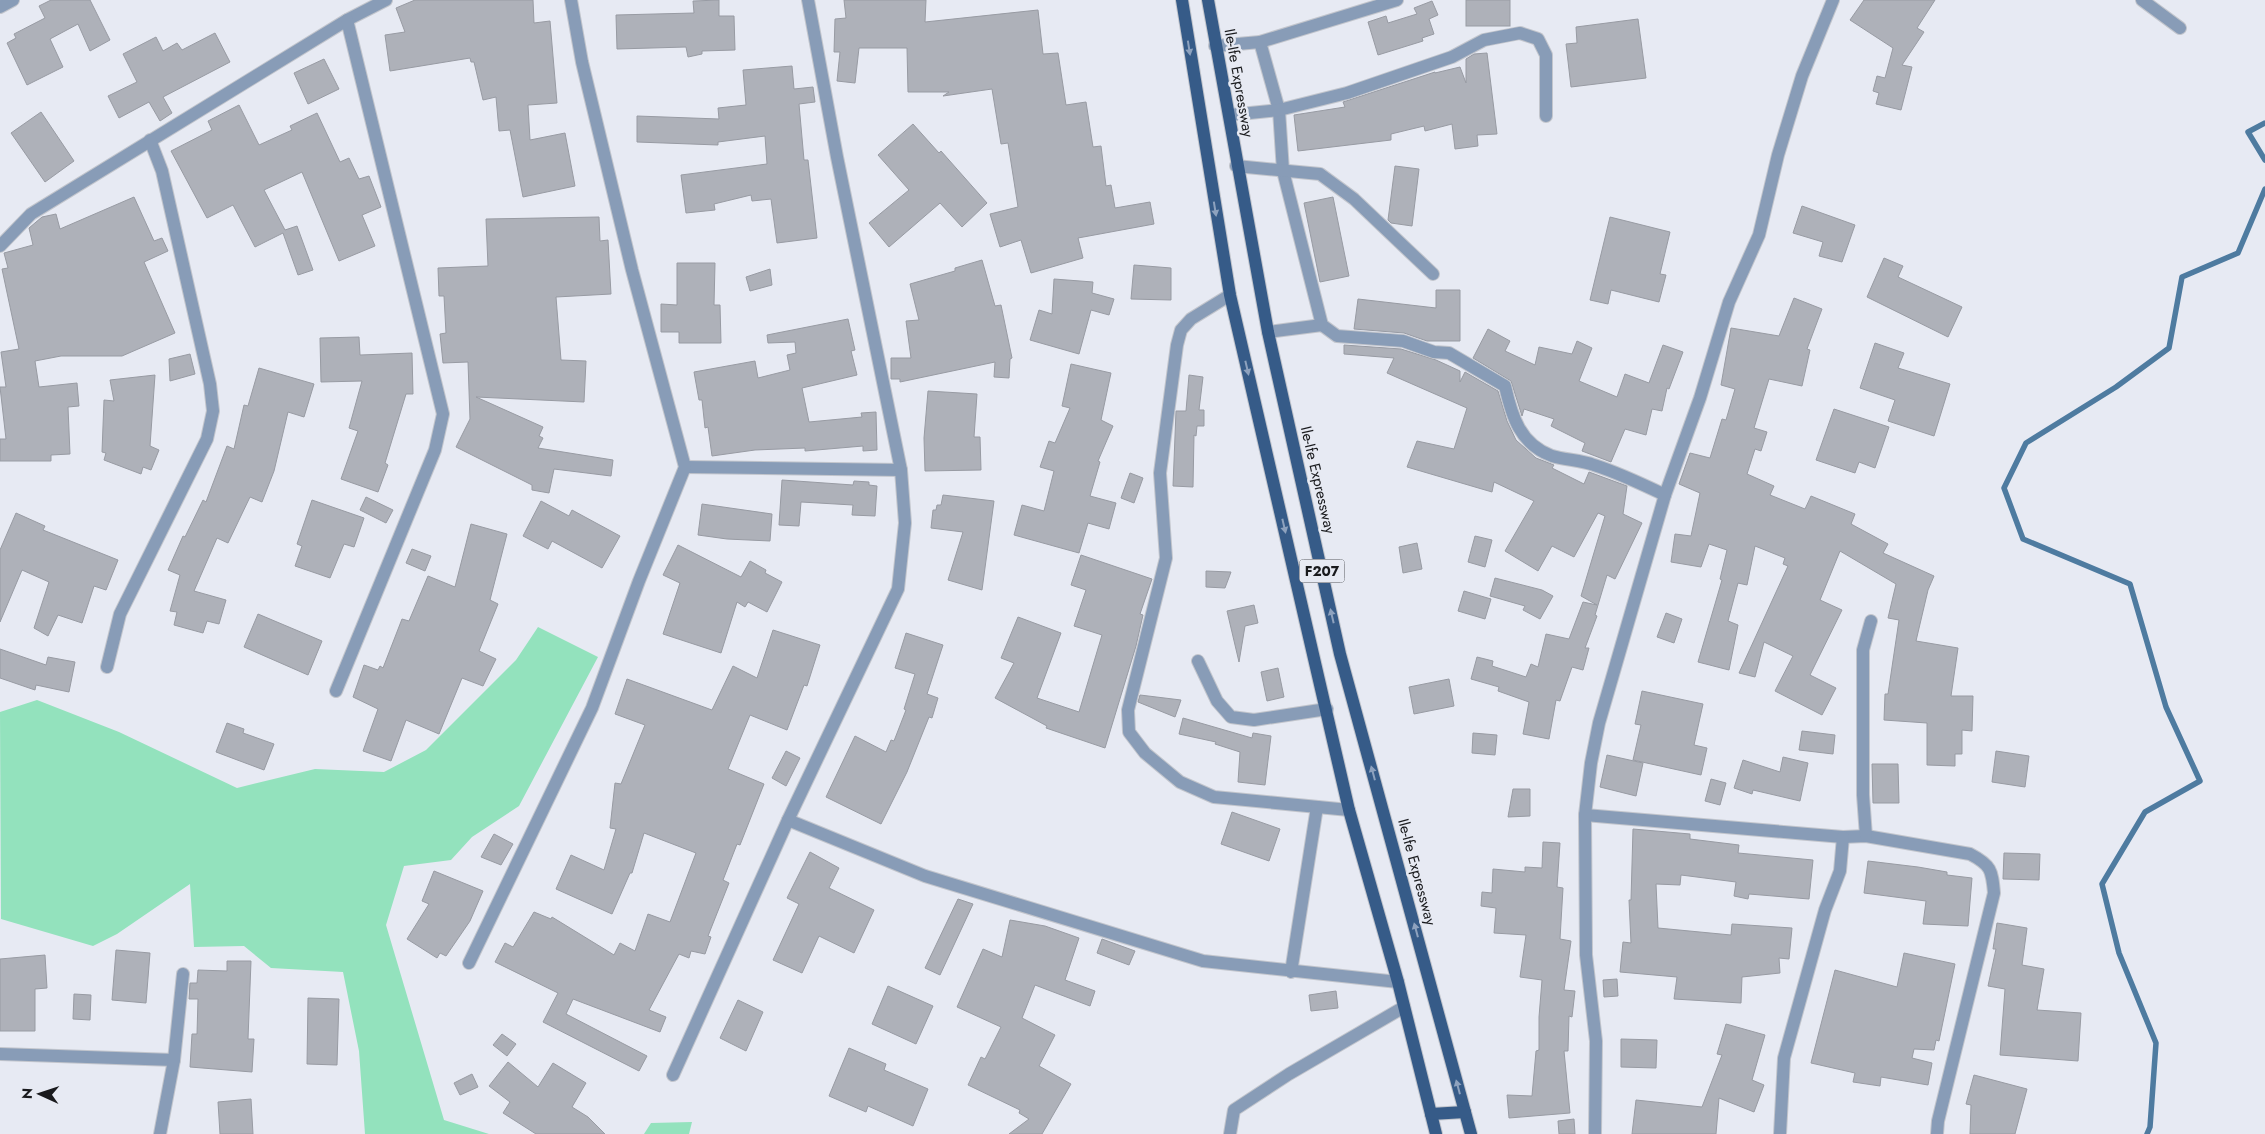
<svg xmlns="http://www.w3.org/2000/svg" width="2265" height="1134" font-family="Jost,sans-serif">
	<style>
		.green { fill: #93e2bd }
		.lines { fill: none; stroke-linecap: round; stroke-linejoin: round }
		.stream { stroke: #4e7ba0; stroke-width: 5.5 }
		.building { fill: #aeb1b9; stroke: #989ba3 }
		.minor-casing { stroke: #c2c5cc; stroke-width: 14 }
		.major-casing { stroke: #c2c5cc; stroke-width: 14 }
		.minor { stroke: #889cb7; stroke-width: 12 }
		.major { stroke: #365b88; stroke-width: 12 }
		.oneway { fill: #8ea2be }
		.labels { text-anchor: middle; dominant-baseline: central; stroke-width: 5; stroke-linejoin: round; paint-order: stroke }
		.shield { fill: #e7eaf3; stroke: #57585d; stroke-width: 1 }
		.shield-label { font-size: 14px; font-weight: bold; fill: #191a1d }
		.street-label { font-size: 15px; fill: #191a1d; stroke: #e7eaf3 }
	</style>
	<rect width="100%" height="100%" fill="#e7eaf3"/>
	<!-- green -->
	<g class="green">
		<path d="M538 627 598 657 519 806 472 837 451 860 404 866 386 925 444 1120 489 1134H365L359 1051 343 972 271 968 244 946 194 947 190 884 117 934 93 946 1 919 0 712 37 700 119 732 237 788 315 769 384 772 426 750 516 660Z"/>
		<path d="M692 1122 689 1134H644L651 1123Z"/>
	</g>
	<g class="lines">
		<!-- stream -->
		<g class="stream">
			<path d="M2265 123 2248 132 2265 160"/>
			<path d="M2147 1134 2150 1127 2156 1043 2119 953 2102 884 2145 812 2200 781 2166 707 2130 584 2023 539 2004 488 2026 443 2116 387 2169 348 2182 277 2238 253 2265 189"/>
		</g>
	</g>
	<!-- building -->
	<g class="building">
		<path d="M51 0H90L110 40 90 51 78 24 50 39 63 67 27 85 7 43 16 38 14 34 45 18 39 6Z"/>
		<path d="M415 0H533L534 23 550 21 557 103 528 105 530 140 565 133 575 186 523 197 510 130 499 131 496 97 483 100 474 62H471L470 58 390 71 385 35 405 32 396 8Z"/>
		<path d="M719 0V16H734L735 50 702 51V54L688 57 686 47 617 49 616 15 694 13 693 1Z"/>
		<path d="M844 0H926L925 22 1038 10 1043 54 1058 53 1066 105 1086 102 1093 147 1101 146 1106 186 1111 185 1115 208 1150 202 1154 224 1078 238 1083 258 1031 273 1021 240 1000 247 990 214 1018 207 1008 143 1001 144 992 89 943 96 949 92H908L907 48H859L855 83 837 81 840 52H834L835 19 846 18Z"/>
		<rect x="1466" y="0" width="44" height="26"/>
		<path d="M1864 0H1935L1917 28 1924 32 1902 65 1912 67 1901 110 1876 104 1879 93 1873 91 1877 76 1885 78 1893 48 1850 20Z"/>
		<path d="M1432 1 1438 15 1429 19 1434 34 1422 38 1423 41 1378 55 1368 22 1386 16 1388 23 1417 14 1414 8Z"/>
		<path d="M1638 19 1646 78 1571 87 1566 44 1577 43 1576 27Z"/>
		<path d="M215 33 230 62 163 97 172 113 160 121 149 102 119 118 108 96 137 82 123 54 156 37 163 51 177 43 182 50Z"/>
		<path d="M1487 53 1497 134 1477 135 1478 146 1455 149 1452 124 1425 131 1424 126 1391 134V140L1298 151 1294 115 1345 107 1343 102 1435 72V73L1460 67 1466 83V59L1474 54Z"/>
		<path d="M324 59 339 89 308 104 294 73Z"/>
		<path d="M792 66 794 89 813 87 815 102 799 104 804 160H808L817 238 777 243 771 199 752 201 751 195 714 204 715 210 686 213 681 175 767 164 765 136 718 142V145L637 142V116L719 119 718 108 746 105 743 70Z"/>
		<path d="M239 105 259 145 292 130 290 126 317 113 340 162 349 158 359 179 369 176 381 207 362 215 375 246 339 261 302 172 264 190 285 230 297 226 313 270 298 275 283 233 255 247 233 205 207 218 171 151 212 130 208 121Z"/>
		<path d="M41 112 74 161 45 182 11 133Z"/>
		<path d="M913 124 939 153 941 151 987 203 962 227 940 203 889 247 869 223 909 190 878 155Z"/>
		<path d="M1395 166 1419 169 1412 226 1391 223 1388 220Z"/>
		<path d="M134 197 154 241 162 238 168 251 144 262 175 333 122 356H61L35 361 39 387 77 383 79 406 68 407 70 454 51 455V461H0V439H6L0 387H6L1 352 19 349 2 269 8 268 4 253 33 245 29 228 42 217 56 214 60 229Z"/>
		<path d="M1333 197 1349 276 1320 282 1304 203Z"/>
		<path d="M1802 206 1855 225 1842 262 1819 256 1823 242 1793 233Z"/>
		<path d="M599 217 600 241 608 240 611 294 556 297 561 360 586 361 584 402 476 397 543 427 539 436 543 438 538 448 613 460 611 476 554 469 549 493 532 490V485L456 447 470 419 468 362 443 363 440 334 446 333 444 296H439L438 268 488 266 486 219Z"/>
		<path d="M1610 217 1670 232 1660 274 1666 275 1659 302 1611 290 1608 304 1590 300Z"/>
		<path d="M1884 258 1903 266 1898 277 1962 307 1948 337 1867 297Z"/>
		<path d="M982 260 995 306 1001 305 1012 358 1010 359 1009 378 994 377 995 362 900 382V379H891V358H911L906 321 919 320 910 284 955 271V268Z"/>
		<path d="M677 263H715L714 305H720L721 343H679V332H661V304L677 305Z"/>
		<path d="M1134 265 1171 268V300L1131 299Z"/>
		<path d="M770 269 772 285 750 291 746 277Z"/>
		<path d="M1054 279 1093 282 1092 293 1114 299 1109 315 1091 310 1079 354 1030 340 1039 310 1052 314Z"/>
		<path d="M1436 290H1460V341H1427L1404 333 1354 329 1358 299 1436 308Z"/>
		<path d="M1794 298 1822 309 1807 349 1810 350 1802 386 1769 379 1754 428 1767 432 1761 451 1755 449 1747 474 1774 486 1770 495 1805 509 1811 496 1855 514 1851 524 1888 544 1883 553 1934 576 1928 590 1916 641 1958 648 1951 696H1973L1972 731 1962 730V754H1955V766L1927 765V723L1884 720 1885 694H1888L1899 620 1888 618 1896 584 1840 551 1820 600 1842 610 1810 675 1836 688 1822 715 1775 691 1793 656 1764 642 1755 677 1739 673 1788 566 1783 564 1785 558 1755 546 1747 585 1738 583 1728 621 1738 625 1729 670 1698 662 1722 580 1720 579 1727 550 1709 544 1701 567 1671 562 1675 534 1691 536 1700 493 1679 484 1690 453 1710 458 1722 419 1726 420 1735 389 1721 385 1731 328 1779 336Z"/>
		<path d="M848 319 855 350 851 351 857 375 802 388 809 422 862 417 861 413 876 412 877 450 863 451V446L805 451V448L755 450 712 456 708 427 705 428 702 400H699L694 372 755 361 758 378 790 370 787 355 796 353 795 342 768 343 767 335Z"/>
		<path d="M1488 329 1510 341 1505 351 1535 365 1539 347 1572 354 1577 341 1592 348 1579 381 1617 397 1625 374 1649 383 1663 345 1683 352 1669 389 1667 388 1662 411 1652 409 1646 435 1625 429 1611 462 1582 451 1585 443 1551 426 1554 419 1524 409 1522 416 1511 381 1473 358Z"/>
		<path d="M359 337 360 355 412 353 413 394H406L385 463 388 465 378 492 341 479 358 431 349 428 362 381 321 382 320 338Z"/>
		<path d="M1875 343 1904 353 1898 368 1950 384 1934 436 1888 421 1895 400 1860 388Z"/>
		<path d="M1344 345 1401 349 1436 360 1460 371V382L1465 372 1498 391 1507 421 1516 440 1536 458 1554 465 1552 468 1584 484 1589 472 1627 486 1623 514 1642 523 1615 579 1607 575 1595 615 1597 616 1585 648H1589L1583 670 1572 667 1560 701 1556 700 1549 739 1523 734 1529 702 1498 691 1499 687 1471 679 1477 657 1493 661 1492 666 1526 677 1531 664 1538 667 1546 634 1569 639 1583 602 1597 605 1581 596 1605 516 1598 513 1574 557 1552 546 1538 571 1505 551 1534 501 1494 482 1492 492 1407 467 1417 441 1454 449 1467 408 1387 373 1394 358 1344 354Z"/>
		<path d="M190 354 195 374 170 381 169 359Z"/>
		<path d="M1071 364 1111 373 1101 420 1113 426 1098 461 1100 462 1090 496 1116 503 1109 529 1088 523 1079 553 1014 535 1022 505 1044 511 1054 471 1040 467 1049 441 1055 443 1070 408 1062 406Z"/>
		<path d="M259 368 314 384 304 417 288 412 274 471 262 502 250 497 228 543 217 538 194 591 226 600 219 624 207 621 203 633 174 625 177 612 170 611 180 575 168 570 183 536 185 537 203 500 206 502 227 446 234 449 244 405 248 406Z"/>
		<path d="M155 375 150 446 159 450 151 470 143 467 141 474 104 460 106 453 102 452 104 400 114 401 110 380Z"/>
		<path d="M1189 375 1203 377 1199 410H1204V426H1197L1196 436 1194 435 1193 487 1173 486 1176 411H1186Z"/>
		<path d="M928 391 977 394 974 437H980L981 470 925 471 924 438Z"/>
		<path d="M1834 409 1889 427 1875 468 1859 462 1855 473 1816 460Z"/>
		<path d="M1130 473 1143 478 1134 503 1121 498Z"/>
		<path d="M782 480 853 485 854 481 869 482V485L877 486 875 516 852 515 853 505 801 502 799 526 779 525Z"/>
		<path d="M943 495 994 501 982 590 948 580 963 532 931 528 933 510H936L937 505H941Z"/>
		<path d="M366 497 393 510 386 523 360 510Z"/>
		<path d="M312 500 364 518 354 547 344 544 330 578 295 566 302 546 297 544Z"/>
		<path d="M541 501 569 516 572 510 620 536 602 568 552 541 548 549 523 536Z"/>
		<path d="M702 504 772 514 770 541 727 539 698 535Z"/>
		<path d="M16 513 45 526 43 530 118 560 106 590 94 586 82 623 58 615 48 636 34 628 49 582 22 570 0 622V550Z"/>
		<path d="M471 524 507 534 490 600 498 604 479 651 496 659 483 686 462 678 439 734 406 720 391 761 363 751 378 709 353 697 364 665 378 670 380 666 383 668 402 619 409 621 428 576 455 587Z"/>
		<path d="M1475 536 1492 540 1485 567 1468 562Z"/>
		<path d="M1417 543 1422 569 1403 573 1399 547Z"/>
		<path d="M678 545 741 577 750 561 766 570 765 573 782 582 767 612 748 602 745 607 737 602 721 653 663 634 680 583 663 575Z"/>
		<path d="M412 549 431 556 425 571 406 563Z"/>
		<path d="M1081 555 1152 579 1140 614 1143 615 1136 646 1105 748 1046 728 1047 726 995 698 1014 663 1001 658 1018 617 1061 633 1037 698 1079 712 1102 635 1074 626 1086 590 1071 585Z"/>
		<path d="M1206 571 1231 572 1225 588 1206 587Z"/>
		<path d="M1495 578 1542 590 1553 596 1540 619 1523 610 1525 606 1490 596Z"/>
		<path d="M1464 591 1491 599 1485 619 1458 611Z"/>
		<path d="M1254 605 1258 623 1245 626 1239 662 1227 611Z"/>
		<path d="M1666 613 1682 619 1674 643 1657 637Z"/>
		<path d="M258 614 322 641 308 675 244 647Z"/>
		<path d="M773 630 820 645 807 686 804 685 787 730 750 715 728 769 764 784 740 845 737 844 723 880 729 883 708 936 711 937 705 954 691 951 689 958 679 954 649 1010 666 1017 660 1032 573 999 566 1014 647 1056 639 1071 543 1022 558 993 495 962 505 943 513 947 534 912 551 919 552 917 614 955 620 943 635 951 648 914 670 922 696 853 644 833 632 873H630L612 914 556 889 571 855 604 870 616 829 610 828 615 783 621 784 645 725 615 714 627 679 712 710 733 666 757 678Z"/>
		<path d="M906 633 943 645 927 694 938 698 932 718 929 717 907 772 881 824 826 797 855 736 886 752 891 740 894 741 906 710 904 709 915 674 895 668Z"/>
		<path d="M0 649 46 665 48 657 75 662 69 692 36 685 35 690 0 678Z"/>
		<path d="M1278 668 1284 697 1267 701 1261 672Z"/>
		<path d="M1449 679 1454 706 1414 714 1409 687Z"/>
		<path d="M1642 691 1703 704 1694 745 1707 748 1701 775 1633 760 1641 725 1635 724Z"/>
		<path d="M1140 695 1181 700 1175 717 1138 702Z"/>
		<path d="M1183 718 1252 738 1253 733 1271 736 1265 785 1238 782 1240 752 1215 744 1216 742 1179 734Z"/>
		<path d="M227 723 244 729 243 733 274 744 264 770 216 752Z"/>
		<path d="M1802 731 1835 735 1833 754 1799 750Z"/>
		<path d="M1473 733 1497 735 1495 755 1472 753Z"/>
		<path d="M786 751 800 758 786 786 772 778Z"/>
		<path d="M1996 751 2029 756 2025 787 1992 782Z"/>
		<path d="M1607 755 1643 763 1636 796 1600 787Z"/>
		<path d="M1783 757 1808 763 1800 801 1753 790 1752 794 1734 788 1743 760 1780 772Z"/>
		<path d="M1872 764H1898L1899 803H1873Z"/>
		<path d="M1711 779 1726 783 1720 805 1705 801Z"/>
		<path d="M1513 789H1530V816L1508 817Z"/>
		<path d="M1232 812 1280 829 1269 861 1221 844Z"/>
		<path d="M1633 829 1690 834V839L1739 845 1738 853 1813 860 1809 899 1749 894 1748 899 1734 896 1736 882 1681 875 1680 885 1656 884 1658 928 1731 935 1732 924 1792 928 1789 959 1779 958 1780 973 1742 977 1741 1003 1674 999 1677 977 1620 972 1623 942 1631 943 1629 900H1631Z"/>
		<path d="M494 834 513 844 501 865 481 857Z"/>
		<path d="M1543 842 1560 843 1557 887 1563 888 1560 939 1571 941 1564 990 1575 991 1572 1017 1569 1016 1568 1051H1564L1570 1113 1509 1118 1507 1095 1532 1096 1536 1051 1539 1050V1017L1542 980 1520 977 1526 935 1494 933 1496 908 1481 906 1482 892 1492 893 1493 869 1525 872V867L1542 868Z"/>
		<path d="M810 852 839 868 829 888 874 910 854 953 819 936 802 973 773 960 799 904 787 898Z"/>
		<path d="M2004 853 2040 854 2039 880 2003 879Z"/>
		<path d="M1868 861 1918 867 1947 872V875L1972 878 1968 926 1923 924 1926 901 1864 893Z"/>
		<path d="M434 871 483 891 470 921 446 956 440 953 437 958 407 939 429 904 422 901Z"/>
		<path d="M958 899 973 904 940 975 925 968Z"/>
		<path d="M1010 920 1045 926 1079 938 1065 980 1095 991 1090 1006 1035 985 1022 1018 1055 1035 1039 1066 1071 1084 1042 1134H1009L1029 1119 1019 1113 1020 1110 968 1085 981 1057 985 1059 1001 1027 957 1007 983 949 1002 957Z"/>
		<path d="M1997 923 2027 928 2022 965 2044 969 2037 1010 2081 1013 2078 1061 2000 1055 2005 989 1988 986 1996 949H1993Z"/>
		<path d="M1102 939 1135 951 1129 965 1097 953Z"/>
		<path d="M116 950 150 953 146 1003 112 1000Z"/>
		<path d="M1904 953 1955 964 1939 1041 1936 1040 1934 1050 1914 1049 1912 1058 1932 1063 1928 1085 1881 1077 1880 1086 1853 1082 1855 1073 1811 1063 1835 970 1897 987Z"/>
		<path d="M45 955 47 988 35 989V1031H0V959Z"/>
		<path d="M227 961H251L248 1039H254L252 1072 190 1067 192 1034H197L198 999H189L190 983H197L198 970 227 971Z"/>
		<path d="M1617 979 1618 996 1604 997 1603 980Z"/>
		<path d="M888 986 933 1006 916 1044 872 1024Z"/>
		<path d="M1336 991 1338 1008 1311 1011 1309 995Z"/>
		<path d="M74 994 91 995 90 1020 73 1019Z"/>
		<path d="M308 998 339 999 337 1065 307 1064Z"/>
		<path d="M738 1000 763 1012 746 1051 720 1038Z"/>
		<path d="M1726 1024 1765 1035 1752 1080 1764 1085 1754 1112 1719 1098 1716 1134H1632L1636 1100 1702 1107 1722 1055 1717 1054Z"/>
		<path d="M502 1034 516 1044 507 1056 493 1045Z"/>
		<path d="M1621 1039 1657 1040 1656 1068 1621 1067Z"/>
		<path d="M849 1048 886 1064 884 1070 928 1089 913 1126 868 1106 866 1112 829 1096Z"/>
		<path d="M508 1062 538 1087 553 1063 586 1083 572 1107 588 1117 605 1134H536L503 1113 510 1102 489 1086Z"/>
		<path d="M472 1074 478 1087 460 1095 454 1083Z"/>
		<path d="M1974 1075 2027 1089 2015 1134H1970L1971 1105 1966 1104Z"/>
		<path d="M251 1099 253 1134H220L218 1102Z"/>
		<path d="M1574 1119 1575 1134H1559L1558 1121Z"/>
	</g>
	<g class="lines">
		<!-- minor casing -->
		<g class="minor-casing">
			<g id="minor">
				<path d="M2142 0 2180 28"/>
				<path d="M0 7 13 0"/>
				<path d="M1260 42 1279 110 1283 171 1322 325 1337 336 1403 341 1434 352 1449 353 1505 386C1512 417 1520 444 1552 456 1565 460 1581 460 1594 465 1619 473 1642 484 1665 495"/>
				<path d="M1215 46 1260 42 1397 0"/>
				<path d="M1230 115 1279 110 1347 93 1452 57 1484 40 1520 33 1538 39 1546 55V116"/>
				<path d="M1236 166 1320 174 1354 199 1433 274"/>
				<path d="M0 246 31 214 347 20 386 0"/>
				<path d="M1230 295 1191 319 1181 330 1177 345 1160 473 1166 558 1128 710 1129 732 1145 753 1180 782 1214 797 1349 810"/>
				<path d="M1268 332 1322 325"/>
				<path d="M685 467 901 470"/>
				<path d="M1198 661 1217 701 1231 717 1254 720 1327 709"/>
				<path d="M107 667 120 614 207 439 213 411 210 384 162 171 150 140"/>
				<path d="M336 691 435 450 443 414 347 20"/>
				<path d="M1585 815 1843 837 1866 836 1970 854C1991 865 1992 870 1994 893L1938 1121 1937 1134"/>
				<path d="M788 820 925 876 1203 961 1398 982"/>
				<path d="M1866 836 1863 795V650L1871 621"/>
				<path d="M469 963 592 708 639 581 685 467 632 270 582 62 571 0"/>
				<path d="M1291 972 1317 807"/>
				<path d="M0 1054 174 1060"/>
				<path d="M673 1075 788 820 898 589 905 523 901 470 837 157 808 0"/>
				<path d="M160 1134 174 1060 183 974"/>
				<path d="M1230 1134 1234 1110 1289 1074 1404 1007"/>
				<path d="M1595 1134 1596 1041 1586 955 1585 815 1591 763 1599 723 1665 495 1700 398 1729 302 1759 235 1778 155 1802 76 1833 0"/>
				<path d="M1780 1134 1784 1058 1825 910 1840 871 1843 837"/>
			</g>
		</g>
		<!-- major casing -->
		<g class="major-casing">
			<g id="major">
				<path d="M1182 0 1230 295 1349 810 1398 982 1436 1134"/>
				<path d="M1208 0 1268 332 1340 654 1471 1134"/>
				<path d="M1431 1114 1465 1112"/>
			</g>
		</g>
		<!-- minor -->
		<use href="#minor" class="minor"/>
		<!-- major -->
		<use href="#major" class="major"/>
	</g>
	<!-- one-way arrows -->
	<defs><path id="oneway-solid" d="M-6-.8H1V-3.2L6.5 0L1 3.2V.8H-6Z" transform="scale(1.25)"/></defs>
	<g class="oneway">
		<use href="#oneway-solid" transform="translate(1189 48) rotate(81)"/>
		<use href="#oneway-solid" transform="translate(1215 209) rotate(81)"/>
		<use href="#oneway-solid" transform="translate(1247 368) rotate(77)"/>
		<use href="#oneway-solid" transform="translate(1284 526) rotate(77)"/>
		<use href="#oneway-solid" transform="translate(1332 616) rotate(-103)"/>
		<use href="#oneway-solid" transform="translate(1373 773) rotate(-105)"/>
		<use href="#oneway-solid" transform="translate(1416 930) rotate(-105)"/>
		<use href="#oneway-solid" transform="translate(1458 1087) rotate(-105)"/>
	</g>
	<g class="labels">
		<!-- shield labels -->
		<rect class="shield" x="1299.5" y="559.5" width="45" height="23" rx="4"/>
		<g class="shield-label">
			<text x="1322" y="571">F207</text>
		</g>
		<!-- street labels -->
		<g class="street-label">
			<text transform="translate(1239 83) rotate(80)">Ile-Ife Expressway</text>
			<text transform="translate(1318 480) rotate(77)">Ile-Ife Expressway</text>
			<text transform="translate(1417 872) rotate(75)">Ile-Ife Expressway</text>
		</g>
	</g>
	<!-- north arrow -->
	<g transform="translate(40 1094) rotate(273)" stroke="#e7eaf3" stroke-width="4" paint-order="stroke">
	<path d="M0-4L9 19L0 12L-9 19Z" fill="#191a1d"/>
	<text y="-8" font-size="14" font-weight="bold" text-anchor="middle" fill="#191a1d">N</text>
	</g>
</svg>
